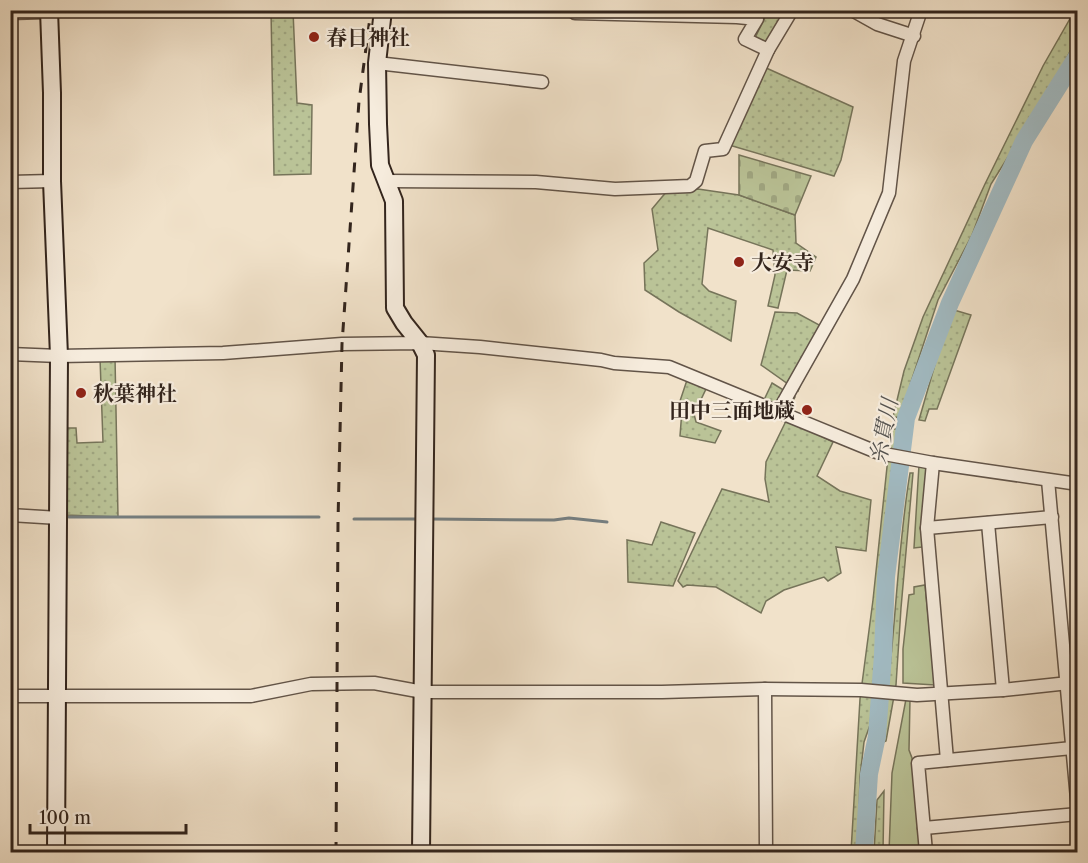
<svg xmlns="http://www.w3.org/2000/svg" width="1088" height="863" font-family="'Libre Caslon Text','Noto Serif JP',serif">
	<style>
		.grass { fill: url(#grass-dots); stroke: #76745a; stroke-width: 1.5 }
		.cemetery { fill: url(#cemetery-stones); stroke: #76745a; stroke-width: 1.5 }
		.park { fill: #bac397; stroke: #76745a; stroke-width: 1.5 }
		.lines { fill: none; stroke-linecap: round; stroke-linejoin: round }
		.stream { stroke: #757e80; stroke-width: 3 }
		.river { stroke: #a1bac2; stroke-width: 18 }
		.street-casing { stroke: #625448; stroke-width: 15 }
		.secondary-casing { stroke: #33251d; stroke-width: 20 }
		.street { stroke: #f6ecdd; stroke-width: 12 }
		.secondary { stroke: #f6ecdd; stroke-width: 16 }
		.rail { stroke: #33251d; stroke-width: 3; stroke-dasharray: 10 10; stroke-linecap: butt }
		.poi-dot { fill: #8f2418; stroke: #f6ecdd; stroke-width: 2 }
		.labels { text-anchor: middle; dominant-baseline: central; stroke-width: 4.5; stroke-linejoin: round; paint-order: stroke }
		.poi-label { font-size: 21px; font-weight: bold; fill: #33251d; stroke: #f6ecdd; text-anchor: start }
		.water-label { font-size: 22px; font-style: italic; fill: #54524f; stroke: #f6ecdd }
	</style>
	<defs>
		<pattern id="grass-dots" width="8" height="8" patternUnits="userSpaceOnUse" patternTransform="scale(1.5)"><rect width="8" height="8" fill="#bac397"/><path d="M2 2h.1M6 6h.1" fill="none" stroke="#a0a782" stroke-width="1.8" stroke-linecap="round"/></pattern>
		<pattern id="cemetery-stones" width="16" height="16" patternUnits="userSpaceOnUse" patternTransform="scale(1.5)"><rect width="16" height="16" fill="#bac397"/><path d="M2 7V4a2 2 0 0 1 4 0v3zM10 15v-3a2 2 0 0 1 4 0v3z" fill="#a0a782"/></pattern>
	</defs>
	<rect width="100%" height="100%" fill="#f1e2ca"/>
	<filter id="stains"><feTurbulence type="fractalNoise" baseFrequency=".00333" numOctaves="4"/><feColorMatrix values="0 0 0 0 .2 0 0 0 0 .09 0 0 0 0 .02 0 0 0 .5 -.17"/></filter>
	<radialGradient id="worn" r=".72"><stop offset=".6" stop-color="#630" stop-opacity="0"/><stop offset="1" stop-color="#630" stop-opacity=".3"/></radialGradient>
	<!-- grass -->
	<g class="grass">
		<path d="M1075 10 1077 11V37L1055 82 991 184 972 235 938 300 910 385 903 418 893 417 904 371 923 317 985 184 1043 66Z"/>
		<path d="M271 11H293L297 103 312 105 311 174 274 175Z"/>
		<path d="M768 11H787L770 41 764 43 755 38Z"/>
		<path d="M764 67 853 107 841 160 834 176 729 145Z"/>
		<path d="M698 189 739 195 795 215 796 243 816 257 810 271 787 270 778 308 768 306 775 275 773 250 708 228 702 284 709 291 736 301 731 341 679 312 645 290 644 263 658 250 652 209 667 191Z"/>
		<path d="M954 310 971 315 937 409H929L925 421 919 420 942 340Z"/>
		<path d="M775 312 797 313 823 327 798 391 761 365Z"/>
		<path d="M115 357 118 517 65 515 66 428H76L77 443 103 442 100 358Z"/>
		<path d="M687 380 706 389 694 414 696 422 721 431 715 443 680 436 682 410 678 407Z"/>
		<path d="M772 383 795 397 787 411 764 400Z"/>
		<path d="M787 419 833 442 817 476 840 491 871 500 866 551 836 547 841 573 828 581 824 577 784 590 766 601 761 613 716 587 687 585 683 587 678 581 722 489 769 502 765 479 766 462Z"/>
		<path d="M891 429H898L882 553 878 636 870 725 864 742 860 777 858 852H851L860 699 873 600Z"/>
		<path d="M910 473H913L901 608 896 685 886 741 879 744C896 655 895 563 910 473Z"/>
		<path d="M661 522 695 533 673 586 628 582 627 540 652 545Z"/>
		<path d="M884 791 883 852H874L877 800Z"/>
	</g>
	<!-- cemetery -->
	<path class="cemetery" d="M739 155 811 176 795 215 739 195Z"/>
	<!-- park -->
	<g class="park">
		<path d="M919 465 924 466 928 472 931 546 914 548Z"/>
		<path d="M925 585 935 685 903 683V649L909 595 914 594V587Z"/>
		<path d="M906 699H910L909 750 912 758 921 852H889L892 773Z"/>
	</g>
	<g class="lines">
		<!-- stream -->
		<g class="stream">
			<path d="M69 517H319"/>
			<path d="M354 519H418"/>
			<path d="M431 519 554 520 569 518 607 522"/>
			<path d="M65 851 320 850"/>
		</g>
		<!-- river -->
		<path class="river" d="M864 852 869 774 877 736 883 655 886 577 906 418 950 303 1024 141 1078 55"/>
		<!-- street casing -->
		<g class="street-casing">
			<g id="street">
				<path d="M852 10 877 24 914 36"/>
				<path d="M10 13 44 12 47 10"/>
				<path d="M575 13 737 17 757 19 745 39 768 50"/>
				<path d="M377 63 542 82"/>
				<path d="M386 181 536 182 615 189 690 186 696 181 705 151 723 149 768 50 792 10"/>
				<path d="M10 182 52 181"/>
				<path d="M10 354 59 356 223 353 342 344 420 343 480 347 601 360 614 363 669 367 879 453 933 463 1078 484"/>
				<path d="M778 412 853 279 889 193 904 61 921 10"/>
				<path d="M933 463 927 528 947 760"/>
				<path d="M1048 480 1078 810"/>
				<path d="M10 515 59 518"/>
				<path d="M988 523 1003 690"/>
				<path d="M927 528 1052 517"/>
				<path d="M765 689 766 852"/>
				<path d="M10 696H251L311 684 374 683 423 692H662L765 689 861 690 917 695 1003 690 1078 682"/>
				<path d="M924 828 1078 814"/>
				<path d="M926 852 918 763 1072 748"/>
			</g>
		</g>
		<!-- secondary casing -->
		<g class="secondary-casing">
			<g id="secondary">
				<path d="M49 10 52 93V181L59 356 56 852"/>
				<path d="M383 10 377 63 378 124 380 165 394 201 395 308 404 323 420 343 426 355 421 852"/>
			</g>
		</g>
		<!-- street -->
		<use href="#street" class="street"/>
		<!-- secondary -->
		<use href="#secondary" class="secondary"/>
		<!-- rail -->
		<path class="rail" d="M336 852 338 522 342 344 359 101 371 10"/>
	</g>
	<!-- markers -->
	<g class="poi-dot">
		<circle cx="314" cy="37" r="6"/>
		<circle cx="739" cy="262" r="6"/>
		<circle cx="81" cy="393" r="6"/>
		<circle cx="807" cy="410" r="6"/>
	</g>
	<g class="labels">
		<!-- poi labels -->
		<g class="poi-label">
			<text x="326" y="37">春日神社</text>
			<text x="751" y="262">大安寺</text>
			<text x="93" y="393">秋葉神社</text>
			<text x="795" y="410" text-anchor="end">田中三面地蔵</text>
		</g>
		<!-- water labels -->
		<g class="water-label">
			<text transform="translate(884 431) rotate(-79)">糸貫川</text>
		</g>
	</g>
	<!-- margin -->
	<rect width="1088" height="863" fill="none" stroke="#f1e2ca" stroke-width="36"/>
	<rect x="12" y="12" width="1064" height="839" fill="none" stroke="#33251d" stroke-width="3"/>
	<rect x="18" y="18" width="1052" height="827" fill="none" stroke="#33251d" stroke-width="1.5"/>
	<!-- scale -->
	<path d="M30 824v9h156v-9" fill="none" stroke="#33251d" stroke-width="3"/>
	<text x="39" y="824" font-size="18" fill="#33251d" stroke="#f6ecdd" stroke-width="4.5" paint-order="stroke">100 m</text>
	<rect width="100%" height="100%" filter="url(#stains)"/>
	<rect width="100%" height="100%" fill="url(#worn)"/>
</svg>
